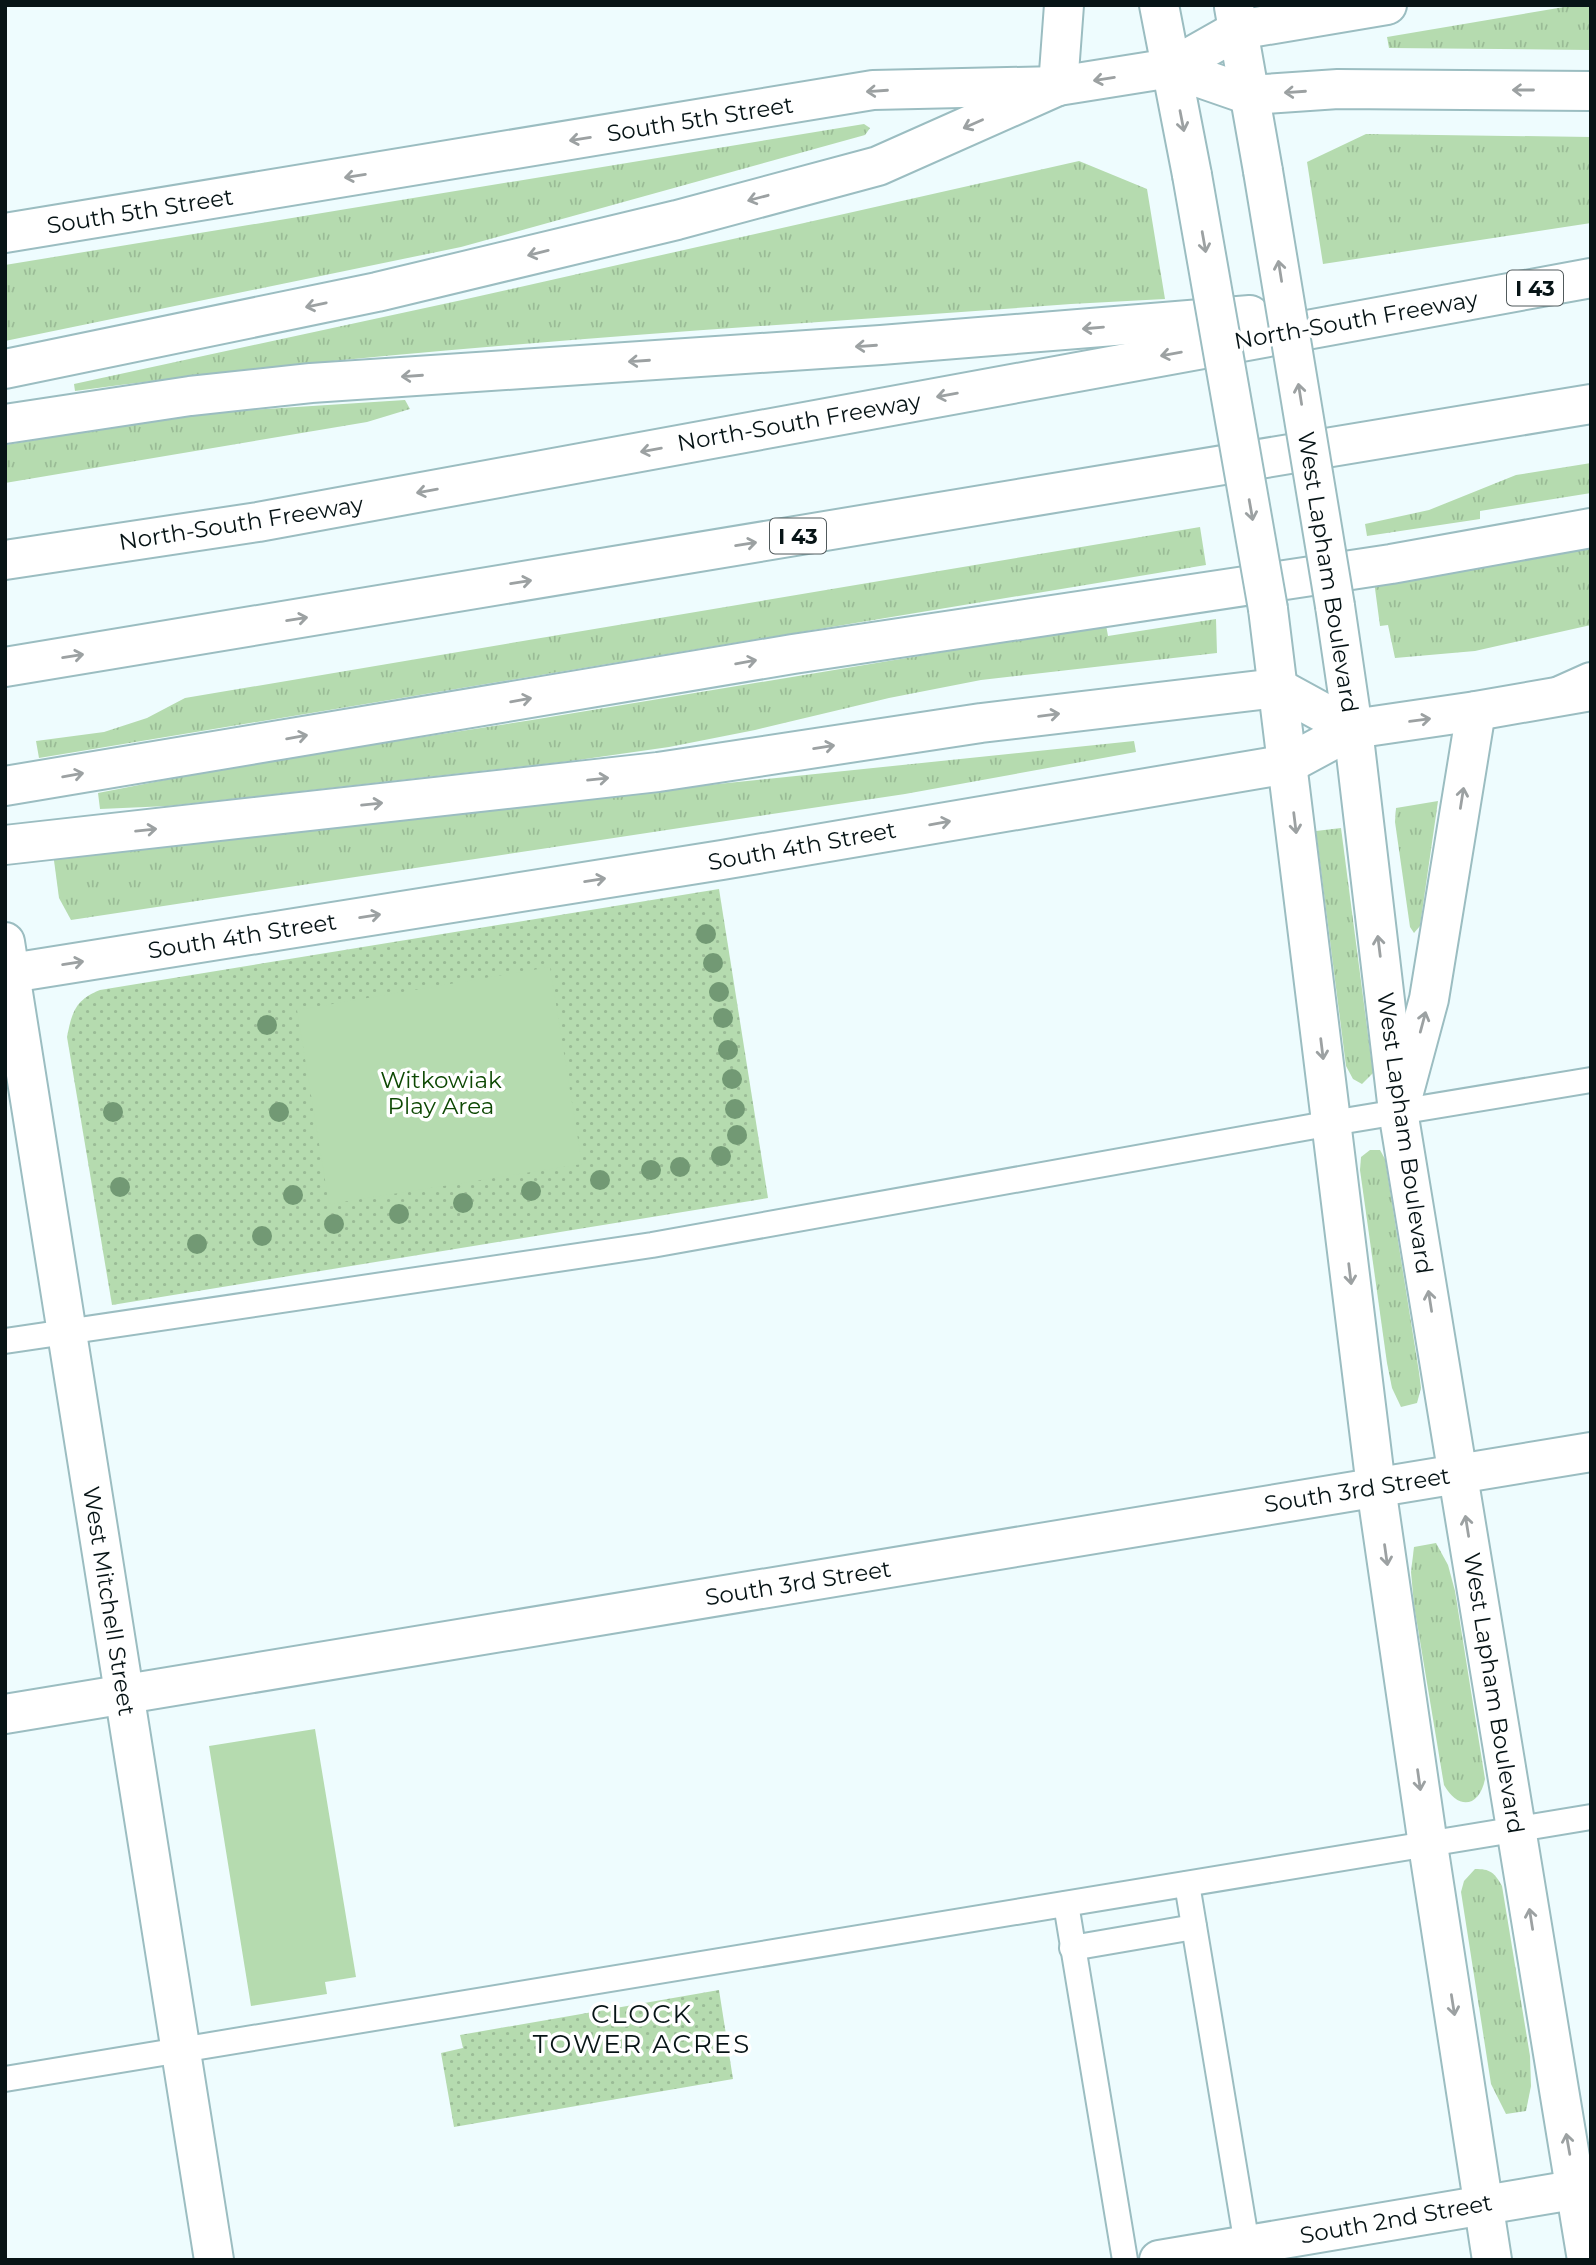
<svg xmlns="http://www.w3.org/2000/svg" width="1596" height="2265" font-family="Montserrat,sans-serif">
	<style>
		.grass { fill: url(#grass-tufts) }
		.park { fill: url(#park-dots) }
		.pitch { fill: #b5dbaf }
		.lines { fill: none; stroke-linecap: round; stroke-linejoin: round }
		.service-casing { stroke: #9bbdc1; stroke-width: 28 }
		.minor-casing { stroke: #9bbdc1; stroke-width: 42 }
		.tertiary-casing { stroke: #9bbdc1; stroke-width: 42 }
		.motorway-casing { stroke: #9bbdc1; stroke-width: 42 }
		.service { stroke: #fff; stroke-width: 24 }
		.minor { stroke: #fff; stroke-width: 38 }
		.tertiary { stroke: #fff; stroke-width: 38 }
		.motorway { stroke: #fff; stroke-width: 38 }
		.tertiary-bridge-casing { stroke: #9bbdc1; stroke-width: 42; stroke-linecap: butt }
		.tertiary-bridge { stroke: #fff; stroke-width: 38 }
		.tree { fill: #729974 }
		.oneway { stroke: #9ca1a2 }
		.labels { text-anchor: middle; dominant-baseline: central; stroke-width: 7; stroke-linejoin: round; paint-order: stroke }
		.shield { fill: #fff; stroke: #515a5c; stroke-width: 2 }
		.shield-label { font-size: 21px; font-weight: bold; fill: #071416 }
		.street-label { font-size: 23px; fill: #071416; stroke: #fff }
		.park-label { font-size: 23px; fill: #0d4803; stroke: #fff }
		.quarter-label { font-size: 26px; letter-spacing: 2px; fill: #071416; stroke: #fff }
	</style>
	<defs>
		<pattern id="grass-tufts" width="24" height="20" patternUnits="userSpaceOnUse" patternTransform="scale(1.75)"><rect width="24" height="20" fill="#b5dbaf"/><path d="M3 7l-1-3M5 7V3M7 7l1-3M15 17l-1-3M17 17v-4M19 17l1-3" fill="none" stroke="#9abb96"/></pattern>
		<pattern id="park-dots" width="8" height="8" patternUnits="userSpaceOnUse" patternTransform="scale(1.75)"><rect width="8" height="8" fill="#b5dbaf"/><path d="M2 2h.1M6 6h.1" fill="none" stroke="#9abb96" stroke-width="1.8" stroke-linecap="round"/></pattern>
	</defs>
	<rect width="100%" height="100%" fill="#eefcfe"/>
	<!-- grass -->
	<g class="grass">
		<path d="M1576 5H1591V50L1389 48 1387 37Z"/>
		<path d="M864 124 870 128 865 135 461 247 5 341V265Z"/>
		<path d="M1366 134 1591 137V223L1323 264 1307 162Z"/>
		<path d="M1079 161 1147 189 1165 299 1071 304C739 329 405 346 75 391L74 384 462 300Z"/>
		<path d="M405 400 410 409 367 422 5 483V445L157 420 235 411Z"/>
		<path d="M1591 463V493L1480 511V519L1367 536 1365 524 1429 510 1516 475Z"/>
		<path d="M1200 527 1206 565 39 758 36 741 104 732 147 718 185 698Z"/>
		<path d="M1591 545V625L1475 651 1395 658 1388 625 1380 626 1374 581Z"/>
		<path d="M1216 619 1217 653 981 680 889 698 755 730 669 747 571 761 168 806 100 809 98 793 247 764 532 720 1106 625 1108 636Z"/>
		<path d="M1134 741 1136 752 905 794 71 920 59 898 53 853Z"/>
		<path d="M1438 801 1420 926 1414 933 1410 927 1395 822 1396 808Z"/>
		<path d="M1341 828 1373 1073 1362 1084 1353 1079 1346 1066 1316 831Z"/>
		<path d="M1370 1150H1380L1385 1159 1419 1372 1421 1388 1417 1403 1401 1407 1392 1388 1387 1363 1360 1170 1361 1157Z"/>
		<path d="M1436 1543 1448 1565 1455 1591 1485 1779C1479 1808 1458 1810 1444 1785L1414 1605 1411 1572 1414 1547Z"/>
		<path d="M1475 1869C1490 1869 1494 1872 1502 1886L1530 2056 1531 2086 1526 2111 1506 2114 1491 2084 1461 1892 1464 1881Z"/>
	</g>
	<!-- park -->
	<g class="park">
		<path d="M719 889 768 1198 112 1305 67 1037C72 1012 75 1000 100 990Z"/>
		<path d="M719 1990 733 2079 454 2127 441 2053 463 2048 460 2035Z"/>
	</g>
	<!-- pitch -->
	<g class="pitch">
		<path d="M550 967 582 1164 329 1204 297 1010Z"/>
		<path d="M315 1729 356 1977 325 1982 327 1994 251 2006 209 1746Z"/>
	</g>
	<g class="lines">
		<!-- service casing -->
		<g class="service-casing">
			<g id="service">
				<path d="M5 1341 652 1245 1332 1123 1591 1080"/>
				<path d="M1187 1884 1247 2245"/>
				<path d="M1066 1904 1125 2260"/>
				<path d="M1072 1948 1194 1927"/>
				<path d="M5 2079 1591 1817"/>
			</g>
		</g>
		<!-- minor casing -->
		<g class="minor-casing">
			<path id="minor" d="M5 1714 1591 1452"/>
		</g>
		<!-- tertiary casing -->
		<g class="tertiary-casing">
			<g id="tertiary">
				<path d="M1159 5 1192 175"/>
				<path d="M1234 7 1263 171"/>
				<path d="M1058 86 1064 5"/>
				<path d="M5 233 873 90 1058 86 1171 68 1238 30 1387 5"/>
				<path d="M1335 606 1353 729 1398 1111 1587 2260"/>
				<path d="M1268 609 1376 1487 1428 1845 1492 2260"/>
				<path d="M5 942 214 2260"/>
				<path d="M5 974 722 860 1288 764 1353 729 1476 711 1591 691"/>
				<path d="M1404 1092 1429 999 1476 711"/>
				<path d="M1159 2260 1591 2187"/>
			</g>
		</g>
		<!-- motorway casing -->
		<g class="motorway-casing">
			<g id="motorway">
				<path d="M1171 68 1249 95 1338 89 1591 91"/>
				<path d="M5 369 377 292 677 220 878 166 1058 86"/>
				<path d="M5 424 190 396 311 383 881 345 1250 315"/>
				<path d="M5 560 258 522 1591 278"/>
				<path d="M5 667 1591 404"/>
				<path d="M1562 695 1591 682"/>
				<path d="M5 786 793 654 1391 564 1591 528"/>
				<path d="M5 845 658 772 981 723 1278 688 1353 729"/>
			</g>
		</g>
		<!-- service -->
		<use href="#service" class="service"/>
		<!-- minor -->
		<use href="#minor" class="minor"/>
		<!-- tertiary -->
		<use href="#tertiary" class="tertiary"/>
		<!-- motorway -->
		<use href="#motorway" class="motorway"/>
		<!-- tertiary-bridge casing -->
		<g class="tertiary-bridge-casing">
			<g id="tertiary-bridge">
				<path d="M1263 171 1335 606"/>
				<path d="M1192 175 1268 609"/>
			</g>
		</g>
		<!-- tertiary-bridge -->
		<use href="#tertiary-bridge" class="tertiary-bridge"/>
	</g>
	<!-- trees -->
	<g class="tree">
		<circle cx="706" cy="934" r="10"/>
		<circle cx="713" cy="963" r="10"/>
		<circle cx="719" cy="992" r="10"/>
		<circle cx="723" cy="1018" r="10"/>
		<circle cx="267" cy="1025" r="10"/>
		<circle cx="728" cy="1050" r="10"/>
		<circle cx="732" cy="1079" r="10"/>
		<circle cx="735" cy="1109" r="10"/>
		<circle cx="113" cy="1112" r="10"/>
		<circle cx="279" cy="1112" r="10"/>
		<circle cx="737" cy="1135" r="10"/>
		<circle cx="721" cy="1156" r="10"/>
		<circle cx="680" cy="1167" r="10"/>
		<circle cx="651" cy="1170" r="10"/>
		<circle cx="600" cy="1180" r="10"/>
		<circle cx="120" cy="1187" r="10"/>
		<circle cx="531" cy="1191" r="10"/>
		<circle cx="293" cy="1195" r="10"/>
		<circle cx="463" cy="1203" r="10"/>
		<circle cx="399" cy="1214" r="10"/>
		<circle cx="334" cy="1224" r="10"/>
		<circle cx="262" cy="1236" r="10"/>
		<circle cx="197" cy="1244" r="10"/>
	</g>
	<!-- one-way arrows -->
	<defs><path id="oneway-shaft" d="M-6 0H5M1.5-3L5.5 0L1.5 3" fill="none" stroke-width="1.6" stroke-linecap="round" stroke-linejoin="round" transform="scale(1.75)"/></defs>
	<g class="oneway">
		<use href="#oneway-shaft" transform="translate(1104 79) rotate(171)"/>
		<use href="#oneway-shaft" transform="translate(1523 90) rotate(-180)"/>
		<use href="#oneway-shaft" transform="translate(877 91) rotate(176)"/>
		<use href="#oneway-shaft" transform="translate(1295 92) rotate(176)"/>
		<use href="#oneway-shaft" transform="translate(1182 121) rotate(79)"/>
		<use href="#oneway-shaft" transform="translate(973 124) rotate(156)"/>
		<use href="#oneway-shaft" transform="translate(580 139) rotate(171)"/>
		<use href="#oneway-shaft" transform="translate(355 176) rotate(171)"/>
		<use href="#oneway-shaft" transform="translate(758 198) rotate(165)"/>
		<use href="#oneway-shaft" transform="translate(1204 242) rotate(80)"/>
		<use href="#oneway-shaft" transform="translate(538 253) rotate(166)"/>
		<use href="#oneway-shaft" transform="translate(1280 271) rotate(-99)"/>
		<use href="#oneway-shaft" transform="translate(316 305) rotate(168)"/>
		<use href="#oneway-shaft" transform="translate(1093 328) rotate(175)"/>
		<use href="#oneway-shaft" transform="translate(866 346) rotate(176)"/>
		<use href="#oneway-shaft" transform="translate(1171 354) rotate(170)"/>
		<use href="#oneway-shaft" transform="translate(639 361) rotate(176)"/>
		<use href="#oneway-shaft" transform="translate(412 376) rotate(176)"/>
		<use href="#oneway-shaft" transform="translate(1300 394) rotate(-99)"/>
		<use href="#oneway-shaft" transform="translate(947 395) rotate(170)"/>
		<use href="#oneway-shaft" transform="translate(651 450) rotate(170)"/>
		<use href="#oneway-shaft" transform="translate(427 491) rotate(170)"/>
		<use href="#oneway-shaft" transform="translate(1251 510) rotate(80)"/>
		<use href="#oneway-shaft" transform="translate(746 544) rotate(-9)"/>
		<use href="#oneway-shaft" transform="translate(521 582) rotate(-9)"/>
		<use href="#oneway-shaft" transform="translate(297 619) rotate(-9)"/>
		<use href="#oneway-shaft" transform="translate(73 656) rotate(-9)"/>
		<use href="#oneway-shaft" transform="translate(746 662) rotate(-10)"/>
		<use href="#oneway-shaft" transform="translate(521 700) rotate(-10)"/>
		<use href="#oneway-shaft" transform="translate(1049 715) rotate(-7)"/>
		<use href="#oneway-shaft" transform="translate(1420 720) rotate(-8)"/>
		<use href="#oneway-shaft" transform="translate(297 737) rotate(-10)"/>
		<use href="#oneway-shaft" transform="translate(824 747) rotate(-9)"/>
		<use href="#oneway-shaft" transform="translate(73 775) rotate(-10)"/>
		<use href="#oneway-shaft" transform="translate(598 779) rotate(-6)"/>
		<use href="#oneway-shaft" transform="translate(1462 798) rotate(-81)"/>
		<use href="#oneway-shaft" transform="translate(372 804) rotate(-6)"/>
		<use href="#oneway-shaft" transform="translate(940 823) rotate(-10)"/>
		<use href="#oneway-shaft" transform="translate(1295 823) rotate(83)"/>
		<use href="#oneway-shaft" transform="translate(146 830) rotate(-6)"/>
		<use href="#oneway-shaft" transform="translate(595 880) rotate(-9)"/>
		<use href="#oneway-shaft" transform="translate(370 916) rotate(-9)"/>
		<use href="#oneway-shaft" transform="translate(1379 946) rotate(-97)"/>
		<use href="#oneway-shaft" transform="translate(73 963) rotate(-9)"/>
		<use href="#oneway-shaft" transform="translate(1423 1022) rotate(-75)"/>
		<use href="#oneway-shaft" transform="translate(1322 1049) rotate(83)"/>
		<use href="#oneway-shaft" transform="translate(1350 1274) rotate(83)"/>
		<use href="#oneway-shaft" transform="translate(1430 1301) rotate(-99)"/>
		<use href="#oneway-shaft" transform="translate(1467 1526) rotate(-99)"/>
		<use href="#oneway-shaft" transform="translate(1386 1555) rotate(82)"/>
		<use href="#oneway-shaft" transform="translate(1419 1780) rotate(82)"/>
		<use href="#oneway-shaft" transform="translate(1531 1919) rotate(-99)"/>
		<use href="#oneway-shaft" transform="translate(1453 2005) rotate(81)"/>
		<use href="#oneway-shaft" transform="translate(1568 2144) rotate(-100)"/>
	</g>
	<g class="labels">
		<!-- shield labels -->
		<g class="shield">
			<rect x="1507" y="270.5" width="56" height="35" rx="5"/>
			<rect x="770" y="518.5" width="56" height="35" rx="5"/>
		</g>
		<g class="shield-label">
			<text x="1535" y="288">I 43</text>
			<text x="798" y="536">I 43</text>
		</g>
		<!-- street labels -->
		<g class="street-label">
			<text transform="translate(700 119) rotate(-9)">South 5th Street</text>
			<text transform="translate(140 211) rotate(-9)">South 5th Street</text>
			<text transform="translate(1356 320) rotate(-10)">North-South Freeway</text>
			<text transform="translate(799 422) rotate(-10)">North-South Freeway</text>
			<text transform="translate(241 523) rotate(-9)">North-South Freeway</text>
			<text transform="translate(1328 572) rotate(81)">West Lapham Boulevard</text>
			<text transform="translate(802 846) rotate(-10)">South 4th Street</text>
			<text transform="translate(242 936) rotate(-9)">South 4th Street</text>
			<text transform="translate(1405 1133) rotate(82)">West Lapham Boulevard</text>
			<text transform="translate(1357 1490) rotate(-9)">South 3rd Street</text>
			<text transform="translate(798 1583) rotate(-9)">South 3rd Street</text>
			<text transform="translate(109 1601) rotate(81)">West Mitchell Street</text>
			<text transform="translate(1494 1693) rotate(81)">West Lapham Boulevard</text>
			<text transform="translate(1396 2219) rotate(-10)">South 2nd Street</text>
		</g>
		<!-- park labels -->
		<g class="park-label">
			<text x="441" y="1080">Witkowiak<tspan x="441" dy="26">Play Area</tspan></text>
		</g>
		<!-- quarter labels -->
		<g class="quarter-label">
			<text x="642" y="2014">CLOCK<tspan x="642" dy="30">TOWER ACRES</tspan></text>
		</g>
	</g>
	<!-- border -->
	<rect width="1596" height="2265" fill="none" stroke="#071416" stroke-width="14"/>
</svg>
